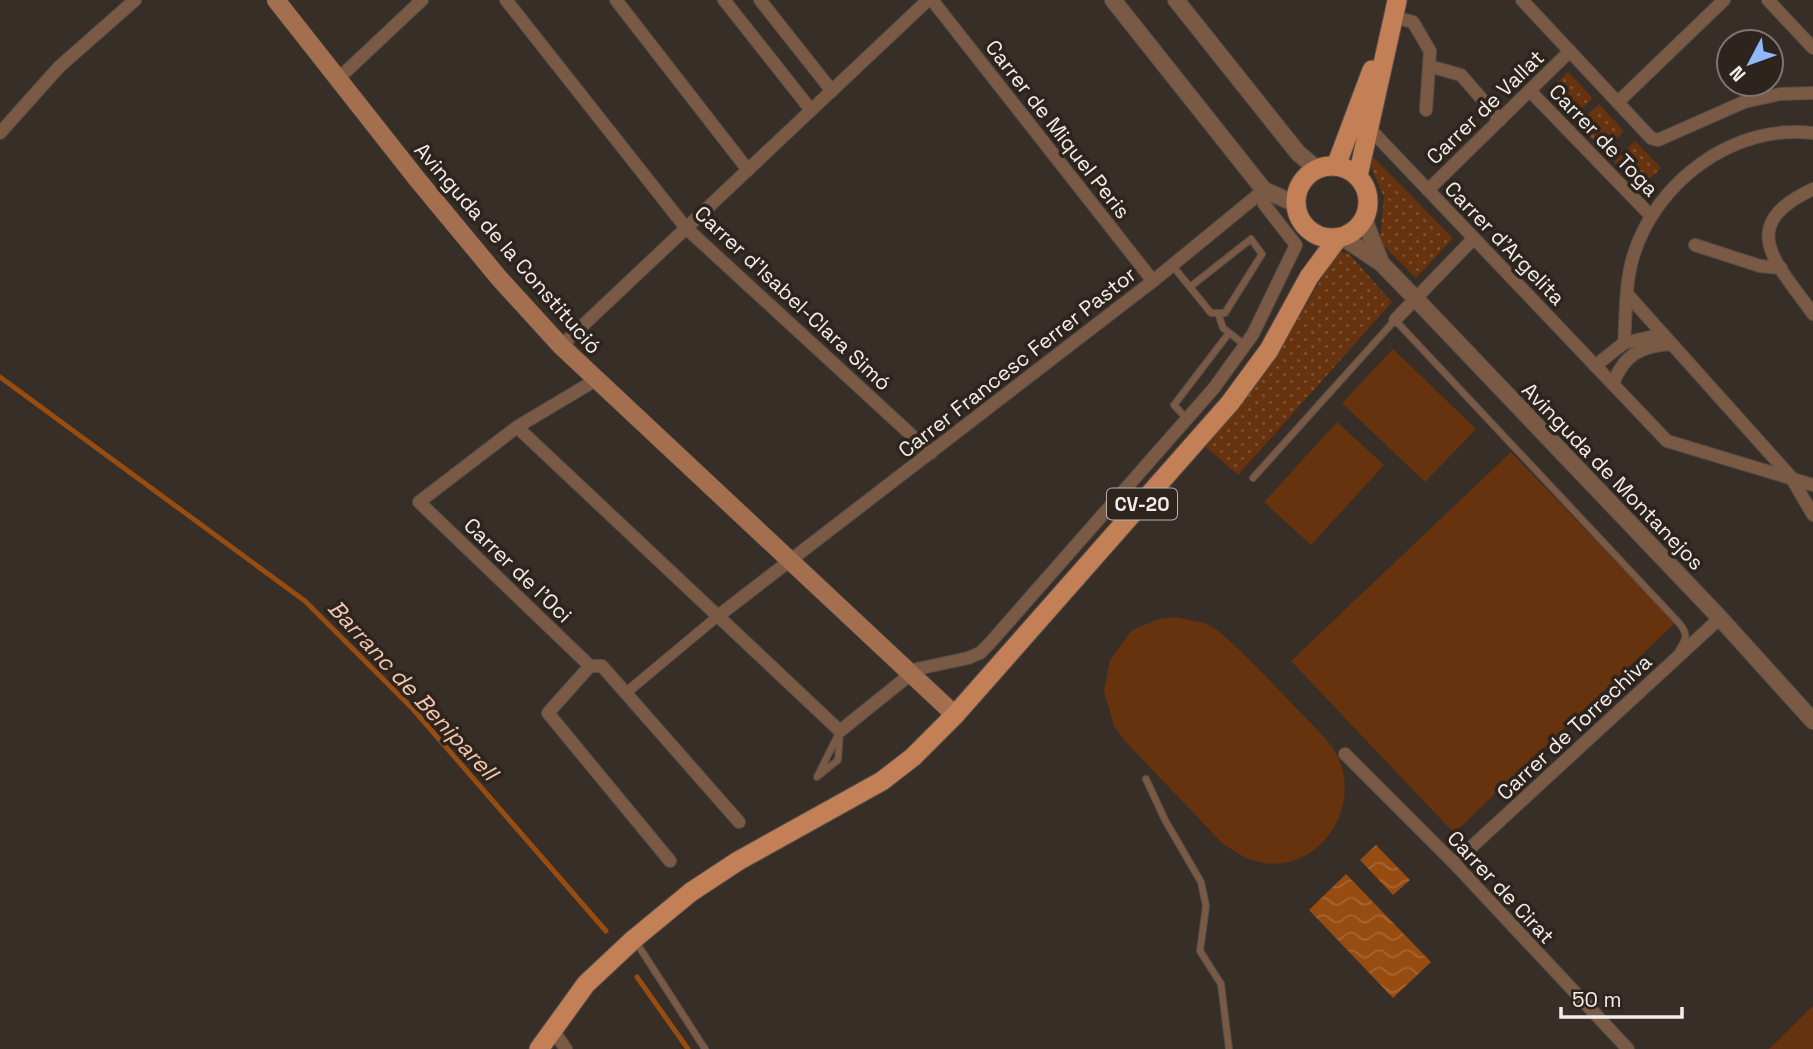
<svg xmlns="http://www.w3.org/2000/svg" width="1813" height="1049" font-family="'Space Grotesk',sans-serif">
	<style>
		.park { fill: url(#park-dots) }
		.pitch { fill: #66330e }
		.water { fill: url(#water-waves) }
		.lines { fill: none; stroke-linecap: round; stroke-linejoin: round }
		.stream { stroke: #974c11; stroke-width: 5 }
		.service-casing { stroke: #554d47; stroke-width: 8 }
		.pedestrian-casing { stroke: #554d47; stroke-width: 11 }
		.minor-casing { stroke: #554d47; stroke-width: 14 }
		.tertiary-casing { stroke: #554d47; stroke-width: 18 }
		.secondary-casing { stroke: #554d47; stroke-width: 19 }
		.primary-casing { stroke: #554d47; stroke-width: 21 }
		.service { stroke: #7a5945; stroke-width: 6 }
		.pedestrian { stroke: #7a5945; stroke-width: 10 }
		.minor { stroke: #7a5945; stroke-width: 12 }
		.tertiary { stroke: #7a5945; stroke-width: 16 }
		.secondary { stroke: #a46f4e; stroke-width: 18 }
		.primary { stroke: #c37f55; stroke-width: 19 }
		.labels { text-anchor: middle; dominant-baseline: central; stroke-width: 7; stroke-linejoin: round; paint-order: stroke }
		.shield { fill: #2d241e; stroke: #b8b1ad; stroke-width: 2 }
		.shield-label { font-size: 19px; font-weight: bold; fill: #f4eeea }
		.street-label { font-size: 21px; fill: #f4eeea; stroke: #2d241e }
		.water-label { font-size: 23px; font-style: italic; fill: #f3c7ae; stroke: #2d241e }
	</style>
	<defs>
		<pattern id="park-dots" width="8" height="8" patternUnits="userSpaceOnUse" patternTransform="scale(1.75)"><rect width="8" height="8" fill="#66330e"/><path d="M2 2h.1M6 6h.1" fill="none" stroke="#7c5131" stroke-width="1.8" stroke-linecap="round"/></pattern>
		<pattern id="water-waves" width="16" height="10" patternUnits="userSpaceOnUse" patternTransform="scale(1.75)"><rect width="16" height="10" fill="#974c11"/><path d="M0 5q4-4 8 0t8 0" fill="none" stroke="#a66634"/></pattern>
	</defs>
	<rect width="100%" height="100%" fill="#372e28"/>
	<!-- park -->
	<g class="park">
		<path d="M1568 72 1593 98 1572 118 1547 92Z"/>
		<path d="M1599 104 1624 131 1604 151 1578 124Z"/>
		<path d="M1635 141 1661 168 1640 188 1614 162Z"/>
		<path d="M1372 156 1453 238 1416 278 1380 242 1384 197 1370 165Z"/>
		<path d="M1337 251 1349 254 1392 302 1238 475 1206 447 1276 357Z"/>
	</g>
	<!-- pitch -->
	<g class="pitch">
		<path d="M1393 349 1476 429 1425 482 1342 403Z"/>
		<path d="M1337 422 1384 465 1311 545 1264 502Z"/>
		<path d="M1511 452 1675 623 1454 833 1291 661Z"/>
		<path d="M1175 617 1205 623 1220 632C1248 658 1274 685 1300 712 1313 726 1330 740 1338 757 1363 810 1316 878 1255 861 1243 858 1233 850 1222 843L1125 741 1114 726 1104 691 1110 660 1132 630 1159 619Z"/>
		<path d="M1813 1006V1049H1769Z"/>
	</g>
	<!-- water -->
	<g class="water">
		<path d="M1376 845 1410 880 1393 895 1360 860Z"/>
		<path d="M1346 874 1431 962 1393 998 1309 910Z"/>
	</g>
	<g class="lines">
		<!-- stream -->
		<g class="stream">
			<path d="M0 377 305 601 412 708 606 931"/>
			<path d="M637 977 688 1049"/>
		</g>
		<!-- service casing -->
		<g class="service-casing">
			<g id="service">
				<path d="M1172 265 1211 313H1225L1262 254 1251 239 1190 287"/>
				<path d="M1218 313 1223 328 1245 345"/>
				<path d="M1187 419 1174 405 1229 333"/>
				<path d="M1253 478 1395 320 1679 623C1688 634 1687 638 1679 650"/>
				<path d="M840 731 838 760 817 777Z"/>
				<path d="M1146 779 1165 820 1201 882 1206 906 1200 951 1221 984 1229 1049"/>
				<path d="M636 942 705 1049"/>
			</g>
		</g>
		<!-- pedestrian casing -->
		<g class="pedestrian-casing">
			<path id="pedestrian" d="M627 692 718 616"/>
		</g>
		<!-- minor casing -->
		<g class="minor-casing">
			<g id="minor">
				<path d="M506 0 686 228 931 453"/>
				<path d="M616 0 748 170"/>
				<path d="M724 0 811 110"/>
				<path d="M760 0 832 91"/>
				<path d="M932 0 1153 281"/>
				<path d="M1522 0 1651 138 1658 140 1744 102 1780 94 1813 93"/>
				<path d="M1768 0 1813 48"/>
				<path d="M1394 17 1413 22 1430 51 1429 66 1461 75 1500 120"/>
				<path d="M338 79 422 0"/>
				<path d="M1530 91 1651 216"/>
				<path d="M1618 102 1724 0"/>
				<path d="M1426 110 1429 66"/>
				<path d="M1369 128 1667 441 1813 485"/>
				<path d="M0 133 59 67 135 0"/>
				<path d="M1813 189C1734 226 1777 263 1813 314"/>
				<path d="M1428 190 1570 51"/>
				<path d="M1695 245 1760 266 1781 268"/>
				<path d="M1627 294 1791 477 1813 515"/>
				<path d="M1395 320 1474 238"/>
				<path d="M1624 343 1663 334"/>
				<path d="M561 346 928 0"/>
				<path d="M1595 366 1624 343C1626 315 1625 284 1633 257 1655 182 1734 123 1813 133"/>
				<path d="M1613 384C1624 354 1641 346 1672 344"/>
				<path d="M517 427 840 731 917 669 968 658 980 653 990 643 1214 388 1253 334 1296 245 1264 204V190"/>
				<path d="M718 616 1153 281 1264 190"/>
				<path d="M590 666 419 502 517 427 594 381"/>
				<path d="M1345 754 1454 863 1628 1049"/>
				<path d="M670 861 548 713 590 666H602L739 822"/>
				<path d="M1454 863 1720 618"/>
				<path d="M552 1029 566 1049"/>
			</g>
		</g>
		<!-- tertiary casing -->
		<g class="tertiary-casing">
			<g id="tertiary">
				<path d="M1113 0 1264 190 1296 204"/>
				<path d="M1176 0 1298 153 1317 169"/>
				<path d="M1364 219 1381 263"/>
				<path d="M1342 237 1381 263 1415 298 1720 618 1813 721"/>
			</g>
		</g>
		<!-- secondary casing -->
		<g class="secondary-casing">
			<path id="secondary" d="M276 0 417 179 499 278 561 346 955 715"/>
		</g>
		<!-- primary casing -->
		<g class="primary-casing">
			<g id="primary">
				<circle cx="1332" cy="202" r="36"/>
				<path d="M1336 166 1372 70"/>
				<path d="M1358 176 1397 1"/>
				<path d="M539 1049 586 984 634 939 691 892 738 861 882 781 913 757 955 715 1230 403 1269 350 1309 277 1338 238"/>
			</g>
		</g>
		<!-- service -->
		<use href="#service" class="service"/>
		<!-- pedestrian -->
		<use href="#pedestrian" class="pedestrian"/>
		<!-- minor -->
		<use href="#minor" class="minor"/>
		<!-- tertiary -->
		<use href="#tertiary" class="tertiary"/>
		<!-- secondary -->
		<use href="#secondary" class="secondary"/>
		<!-- primary -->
		<use href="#primary" class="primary"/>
	</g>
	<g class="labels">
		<!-- shield labels -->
		<rect class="shield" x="1107" y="488.5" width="70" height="31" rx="5"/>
		<g class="shield-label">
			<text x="1142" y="504">CV-20</text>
		</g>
		<!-- street labels -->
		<g class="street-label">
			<text transform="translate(1485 107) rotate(-44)">Carrer de Vallat</text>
			<text transform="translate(1058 129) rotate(52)">Carrer de Miquel Peris</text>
			<text transform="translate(1604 140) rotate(46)">Carrer de Toga</text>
			<text transform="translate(1505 243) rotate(46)">Carrer d'Argelita</text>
			<text transform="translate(508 248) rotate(49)">Avinguda de la Constitució</text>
			<text transform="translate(793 298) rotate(43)">Carrer d'Isabel-Clara Simó</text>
			<text transform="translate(1017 362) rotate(-38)">Carrer Francesc Ferrer Pastor</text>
			<text transform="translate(1613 476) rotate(46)">Avinguda de Montanejos</text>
			<text transform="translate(518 570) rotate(44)">Carrer de l'Oci</text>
			<text transform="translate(1574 727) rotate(-43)">Carrer de Torrechiva</text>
			<text transform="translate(1501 887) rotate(47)">Carrer de Cirat</text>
		</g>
		<!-- water labels -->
		<g class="water-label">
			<text transform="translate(413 690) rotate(47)">Barranc de Beniparell</text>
		</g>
	</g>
	<!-- north arrow -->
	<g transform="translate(1750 63) rotate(229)"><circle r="33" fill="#2d241e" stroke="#7d7570" stroke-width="2"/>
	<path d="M0-5L12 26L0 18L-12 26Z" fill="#91b8fd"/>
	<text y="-10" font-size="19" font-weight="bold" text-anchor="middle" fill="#f4eeea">N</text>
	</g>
	<!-- scale -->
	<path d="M1561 1007v10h121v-10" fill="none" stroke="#f4eeea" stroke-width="3.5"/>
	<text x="1572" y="1007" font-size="21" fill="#f4eeea" stroke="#2d241e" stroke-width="5" paint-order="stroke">50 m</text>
</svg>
